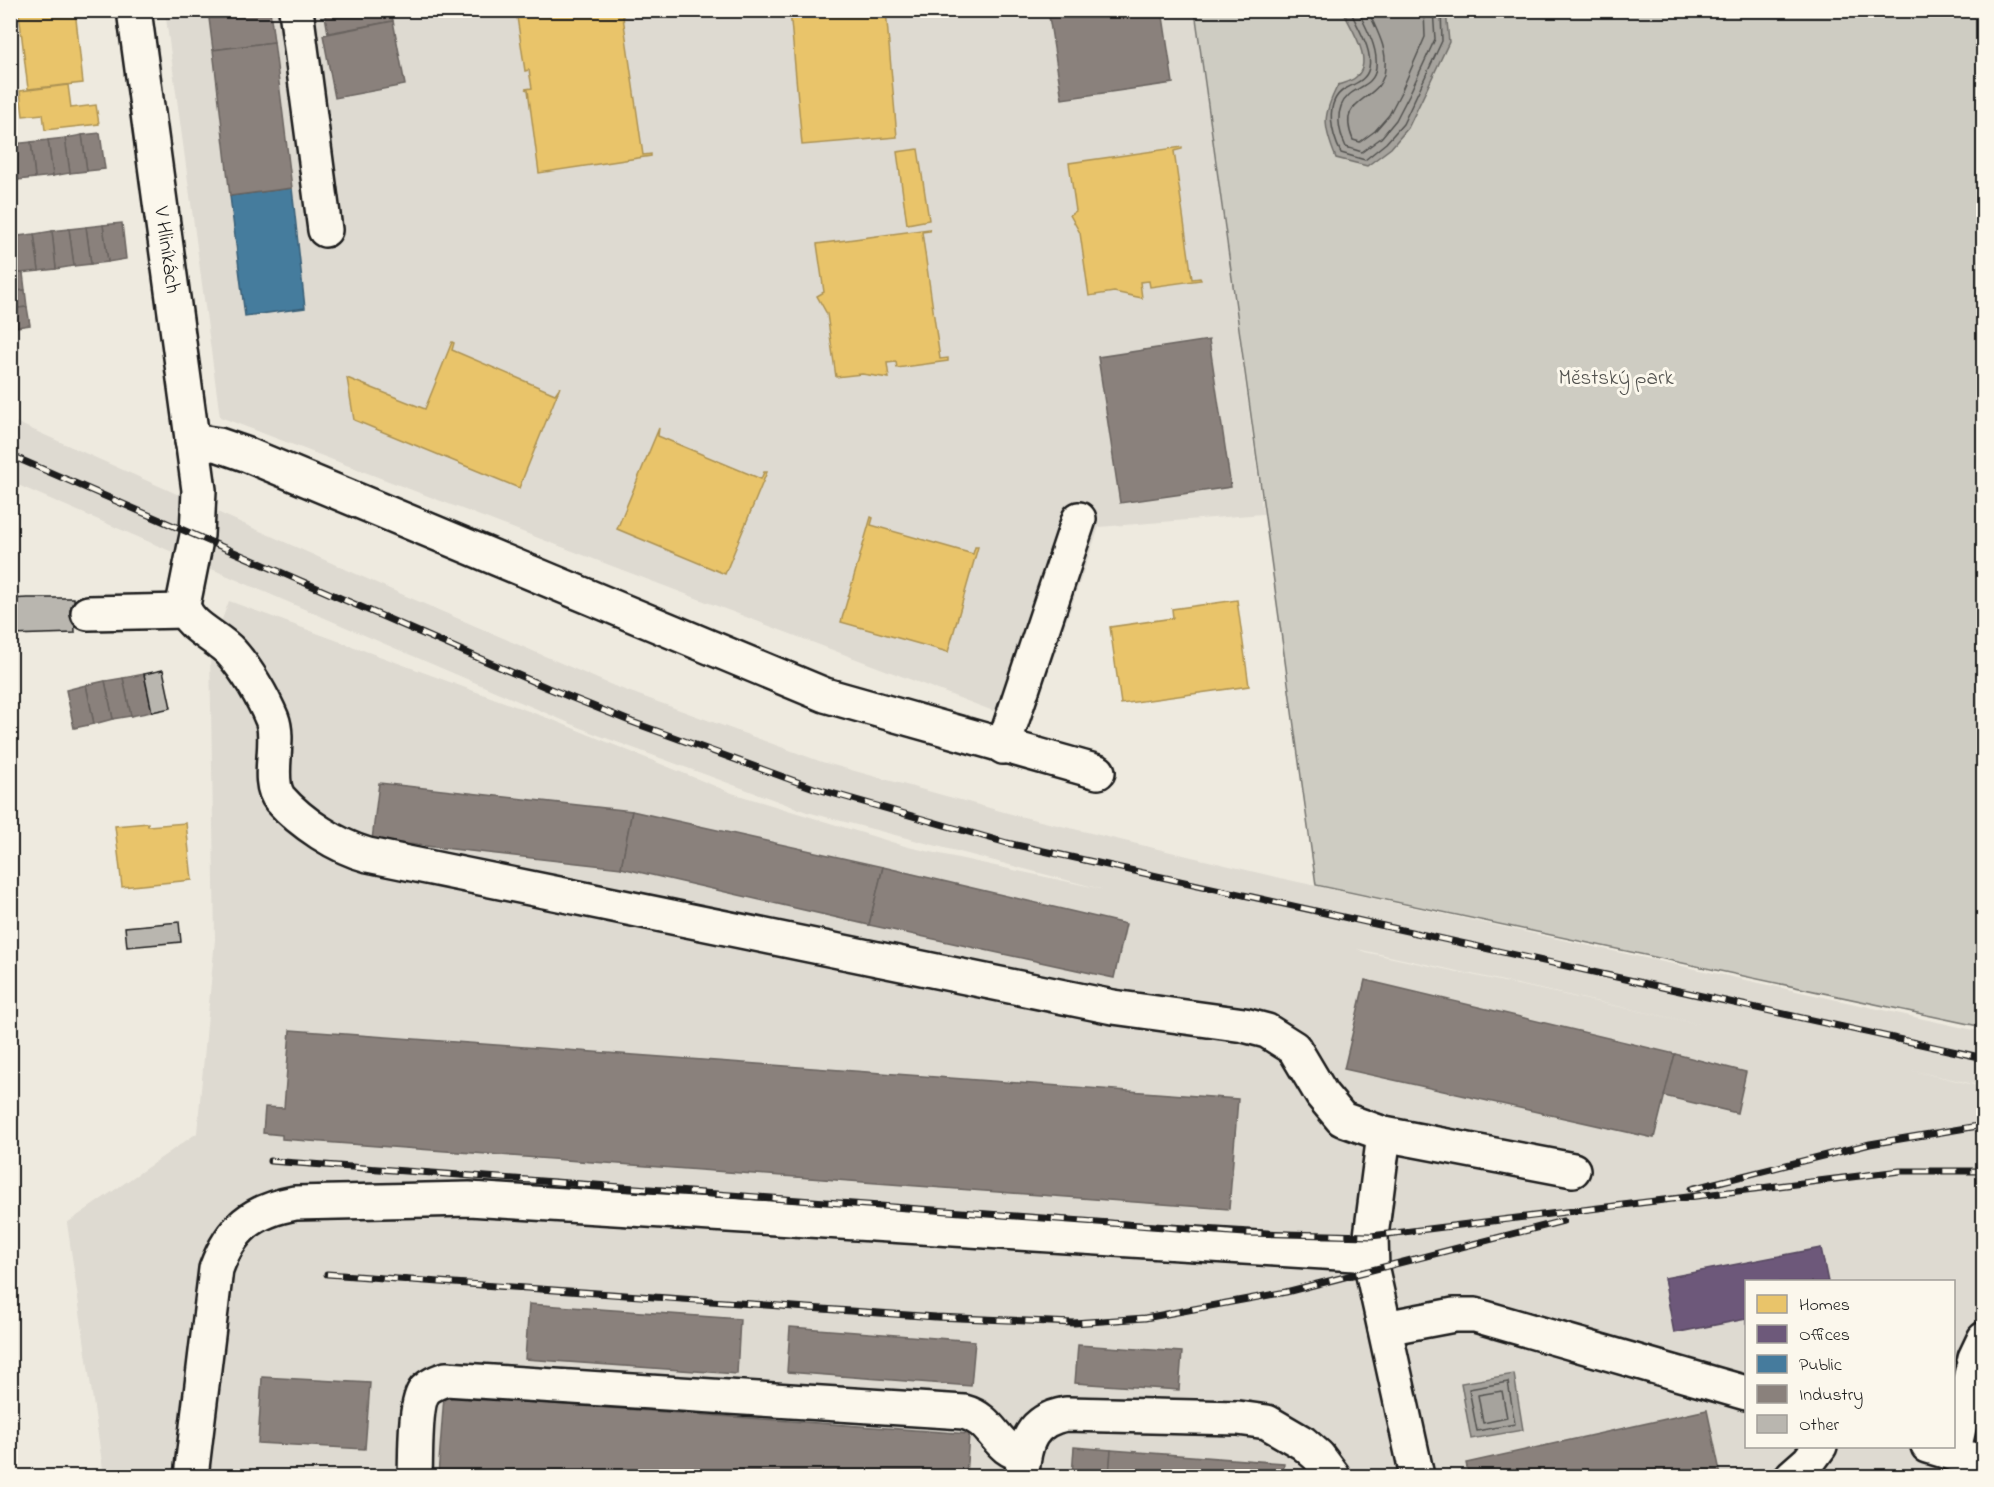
<svg xmlns="http://www.w3.org/2000/svg" width="1994" height="1487" font-family="'Indie Flower',sans-serif">
	<style>
		.built { fill: #dedad1; fill-rule: evenodd }
		.green { fill: #ceccc2; stroke: #75746f; stroke-width: 1.5 }
		.water { fill: #a6a39d; stroke: #6f6d69; stroke-width: 1.5 }
		.homes { fill: #e9c46a; stroke: #ac9253; stroke-width: 1.5 }
		.offices { fill: #6d597a; stroke: #55475e; stroke-width: 1.5 }
		.public { fill: #457b9d; stroke: #395e76; stroke-width: 1.5 }
		.industry { fill: #8a817c; stroke: #69635f; stroke-width: 1.5 }
		.lines { fill: none; stroke-linecap: round; stroke-linejoin: round }
		.shore { stroke: #535250; stroke-width: 1.5 }
		.building { fill: #b9b6af; stroke: #1c1c1c; stroke-width: 1.5 }
		.minor-casing { stroke: #1c1c1c; stroke-width: 38 }
		.minor { stroke: #fbf7ec; stroke-width: 33 }
		.rail-casing { stroke: #1c1c1c; stroke-width: 7 }
		.rail { stroke: #fbf7ec; stroke-width: 4.5; stroke-dasharray: 14; stroke-linecap: butt }
		.labels { text-anchor: middle; dominant-baseline: central; stroke-width: 6; stroke-linejoin: round; paint-order: stroke }
		.street-label { font-size: 21px; fill: #1c1c1c; stroke: #fbf7ec }
		.park-label { font-size: 21px; fill: #51514e; stroke: #fbf7ec }
	</style>
	<rect width="100%" height="100%" fill="#eeeadf"/>
	<filter id="ink" filterUnits="userSpaceOnUse"><feTurbulence type="fractalNoise" baseFrequency=".0167" numOctaves="2"/><feDisplacementMap in="SourceGraphic" scale="12" xChannelSelector="R" yChannelSelector="G"/><feConvolveMatrix kernelMatrix="1 2 1 2 8 2 1 2 1" color-interpolation-filters="sRGB"/></filter>
	<g filter="url(#ink)">
		<!-- built -->
		<g class="built">
			<path d="M165 11H1195L1263 514 1099 527 1030 725 220 417Z"/>
			<path d="M11 420 392 590 614 686 822 762 1015 815 1280 878 1983 1032V1086L1910 1070 1983 1087V1476H104L67 1223 197 1133 215 939 210 651 229 601 553 720 732 793 908 847 1101 889 807 812 595 734 371 638 11 482ZM1357 949 1708 1026 1365 952ZM1746 1282H1954V1446H1746Z"/>
		</g>
		<!-- green -->
		<path class="green" d="M1195 11H1983V1027L1316 885Z"/>
		<!-- water -->
		<g class="water">
			<path d="M1343 11H1446L1449 42 1421 101 1408 128 1391 148 1367 166 1336 158C1323 126 1322 116 1338 85 1344 83 1352 81 1356 77 1375 61 1350 27 1343 11Z"/>
			<path d="M1514 1374 1523 1430 1471 1439 1461 1383Z"/>
		</g>
		<!-- homes -->
		<g class="homes">
			<path d="M44 10H75L83 83 28 89 19 13Z"/>
			<path d="M516 10H622L643 155 651 154V156L539 173 528 90 525 89 532 88 529 70 525 71Z"/>
			<path d="M790 10H886L897 137 802 145Z"/>
			<path d="M68 85 71 108 96 105 99 124 45 130 43 114 23 116 20 91Z"/>
			<path d="M13 144 18 180 10 181V145Z"/>
			<path d="M1182 147V149L1174 151 1192 279 1200 278 1201 280 1150 287 1149 281 1140 282 1142 298 1114 292 1089 296 1080 233 1070 215 1076 211 1069 163Z"/>
			<path d="M918 149 929 220 907 224 897 152Z"/>
			<path d="M929 229 930 231 922 232 940 359 948 358V361L897 368 896 362 887 363 889 378 862 374 836 377 827 314 817 296 824 292 817 244Z"/>
			<path d="M452 342 454 343 452 350 555 394 560 387 519 488 354 420 347 378 425 409Z"/>
			<path d="M659 428 658 436 761 479 764 472H767L725 574 617 529Z"/>
			<path d="M871 517 873 518 871 525 973 554 975 547H978L948 652 841 622Z"/>
			<path d="M1237 600 1249 686 1121 704 1110 627 1173 618 1172 609Z"/>
			<path d="M148 823V826L186 823 192 880 122 887 115 826Z"/>
		</g>
		<!-- offices -->
		<path class="offices" d="M1821 1248 1828 1282H1746V1324V1319L1674 1333 1664 1278Z"/>
		<!-- public -->
		<path class="public" d="M292 188 305 308 245 316 230 196Z"/>
		<!-- industry -->
		<g class="industry">
			<path d="M208 10H270L274 42 213 50Z"/>
			<path d="M324 10H391L393 21 328 33Z"/>
			<path d="M1048 10H1162L1173 83 1062 99Z"/>
			<path d="M393 21 405 85 335 98 323 35Z"/>
			<path d="M274 42 292 188 230 196 213 50Z"/>
			<path d="M100 133 105 169 87 171 82 135Z"/>
			<path d="M82 135 87 171 70 173 65 138Z"/>
			<path d="M65 138 70 173 53 176 48 140Z"/>
			<path d="M48 140 53 176 35 178 31 142Z"/>
			<path d="M31 142 35 178 18 180 13 144Z"/>
			<path d="M122 223 126 259 108 262 103 225Z"/>
			<path d="M103 225 108 262 91 264 86 227Z"/>
			<path d="M86 227 91 264 74 266 69 229Z"/>
			<path d="M69 229 74 266 56 269 52 231Z"/>
			<path d="M52 231 56 269 39 271 34 234Z"/>
			<path d="M34 234 39 271 10 274V237Z"/>
			<path d="M23 273 25 290 10 292V274Z"/>
			<path d="M25 290 27 307 10 309V292Z"/>
			<path d="M27 307 30 325 10 328V309Z"/>
			<path d="M1209 340 1231 487 1120 503 1098 357Z"/>
			<path d="M144 674 152 712 131 716 123 678Z"/>
			<path d="M123 678 131 716 113 719 105 681Z"/>
			<path d="M105 681 113 719 94 724 86 685Z"/>
			<path d="M86 685 94 724 74 728 66 690Z"/>
			<path d="M379 783 632 811 621 868 372 840Z"/>
			<path d="M632 811 883 867 869 925 621 868Z"/>
			<path d="M883 867 1126 924 1114 978 869 925Z"/>
			<path d="M1365 980 1675 1054 1654 1138 1344 1069Z"/>
			<path d="M290 1030 1238 1099 1229 1209 282 1139V1135L263 1133 265 1107 284 1108Z"/>
			<path d="M1675 1054 1746 1072 1737 1113 1664 1096Z"/>
			<path d="M529 1304 740 1319 737 1374 525 1359Z"/>
			<path d="M790 1327 975 1341 971 1386 787 1372Z"/>
			<path d="M1078 1345 1182 1352 1179 1390 1075 1383Z"/>
			<path d="M262 1377 370 1383 365 1449 258 1443Z"/>
			<path d="M444 1396 969 1434 966 1476H438Z"/>
			<path d="M1707 1410 1721 1476H1469L1466 1463Z"/>
			<path d="M1074 1447 1111 1450 1109 1476H1072Z"/>
			<path d="M1111 1450 1284 1463 1283 1476H1109Z"/>
		</g>
		<g class="lines">
			<!-- shore -->
			<g class="shore">
				<path d="M1350 10C1357 27 1373 49 1369 68 1366 81 1355 83 1345 89 1323 102 1332 135 1341 153L1365 160 1386 143 1403 124 1442 41 1441 10"/>
				<path d="M1358 10C1366 29 1378 46 1376 67 1375 85 1359 86 1349 95 1333 109 1339 132 1346 147L1362 152 1381 138 1396 120 1409 95 1435 39 1433 10"/>
				<path d="M1368 10C1376 30 1387 46 1385 68 1383 104 1334 94 1353 140L1360 142 1375 131 1389 115 1401 92 1425 37 1424 10"/>
				<path d="M1508 1382 1515 1424 1477 1431 1469 1389Z"/>
				<path d="M1502 1391 1507 1418 1483 1423 1478 1395Z"/>
			</g>
		</g>
		<!-- building -->
		<g class="building">
			<path d="M27 598H74L75 633 10 635V599Z"/>
			<path d="M163 670 171 708 152 712 144 674Z"/>
			<path d="M179 922 181 942 127 947 125 927Z"/>
		</g>
		<g class="lines">
			<!-- minor casing -->
			<g class="minor-casing">
				<g id="minor">
					<path d="M134 10 199 490 197 535 183 605C188 627 218 637 231 652 247 670 263 697 272 719 281 742 265 781 280 799 301 823 338 847 368 855L1113 1007 1244 1025 1267 1031 1294 1048 1322 1095 1342 1119 1384 1134 1573 1170"/>
					<path d="M296 10 325 230"/>
					<path d="M192 441 219 445 248 455 825 695 1098 772"/>
					<path d="M88 613 185 611"/>
					<path d="M1003 747 1079 519"/>
					<path d="M1384 1134 1371 1236 1372 1270 1417 1476"/>
					<path d="M1385 1328 1454 1315H1475L1746 1393"/>
					<path d="M1928 1446 1984 1463"/>
					<path d="M1953 1454 1975 1358 1984 1339"/>
					<path d="M1022 1475C1024 1443 1031 1420 1066 1414L1238 1418 1267 1422 1303 1443 1318 1456 1333 1476"/>
					<path d="M191 1476 216 1269C231 1228 252 1211 295 1203L469 1199 1371 1255"/>
					<path d="M415 1476C416 1458 414 1403 425 1390 431 1384 438 1382 446 1379L964 1412C995 1420 995 1451 1024 1454"/>
					<path d="M1792 1476 1809 1461 1820 1446"/>
				</g>
			</g>
			<!-- minor -->
			<use href="#minor" class="minor"/>
			<!-- rail casing -->
			<g class="rail-casing">
				<g id="rail">
					<path d="M10 455 548 688 632 722 814 788 1007 843 1984 1058"/>
					<path d="M270 1161 1245 1233 1371 1236 1900 1171H1984"/>
					<path d="M1691 1189 1870 1144 1984 1125"/>
					<path d="M327 1274 936 1317 1074 1323 1145 1318 1286 1292 1563 1221"/>
				</g>
			</g>
			<!-- rail -->
			<use href="#rail" class="rail"/>
		</g>
	</g>
	<g class="labels">
		<!-- street labels -->
		<g class="street-label">
			<text transform="translate(166 250) rotate(82)">V Hliníkách</text>
		</g>
		<!-- park labels -->
		<g class="park-label">
			<text x="1616" y="379">Městský park</text>
		</g>
	</g>
	<!-- margin -->
	<rect width="1994" height="1487" fill="none" stroke="#fbf7ec" stroke-width="36"/>
	<rect x="18" y="18" width="1958" height="1451" fill="none" stroke="#1c1c1c" stroke-width="2" filter="url(#ink)"/>
	<!-- legend -->
	<rect x="1745" y="1280" width="210" height="168" fill="#fbf7ec" stroke="#a29f99" stroke-width="1.5"/>
	<rect x="1757" y="1295" width="30" height="18" fill="#e9c46a" stroke="#a29f99" stroke-width="1.5"/>
	<text x="1799" y="1310" font-size="18" fill="#1c1c1c">Homes</text>
	<rect x="1757" y="1325" width="30" height="18" fill="#6d597a" stroke="#a29f99" stroke-width="1.5"/>
	<text x="1799" y="1340" font-size="18" fill="#1c1c1c">Offices</text>
	<rect x="1757" y="1355" width="30" height="18" fill="#457b9d" stroke="#a29f99" stroke-width="1.5"/>
	<text x="1799" y="1370" font-size="18" fill="#1c1c1c">Public</text>
	<rect x="1757" y="1385" width="30" height="18" fill="#8a817c" stroke="#a29f99" stroke-width="1.5"/>
	<text x="1799" y="1400" font-size="18" fill="#1c1c1c">Industry</text>
	<rect x="1757" y="1415" width="30" height="18" fill="#b9b6af" stroke="#a29f99" stroke-width="1.5"/>
	<text x="1799" y="1430" font-size="18" fill="#1c1c1c">Other</text>
</svg>
